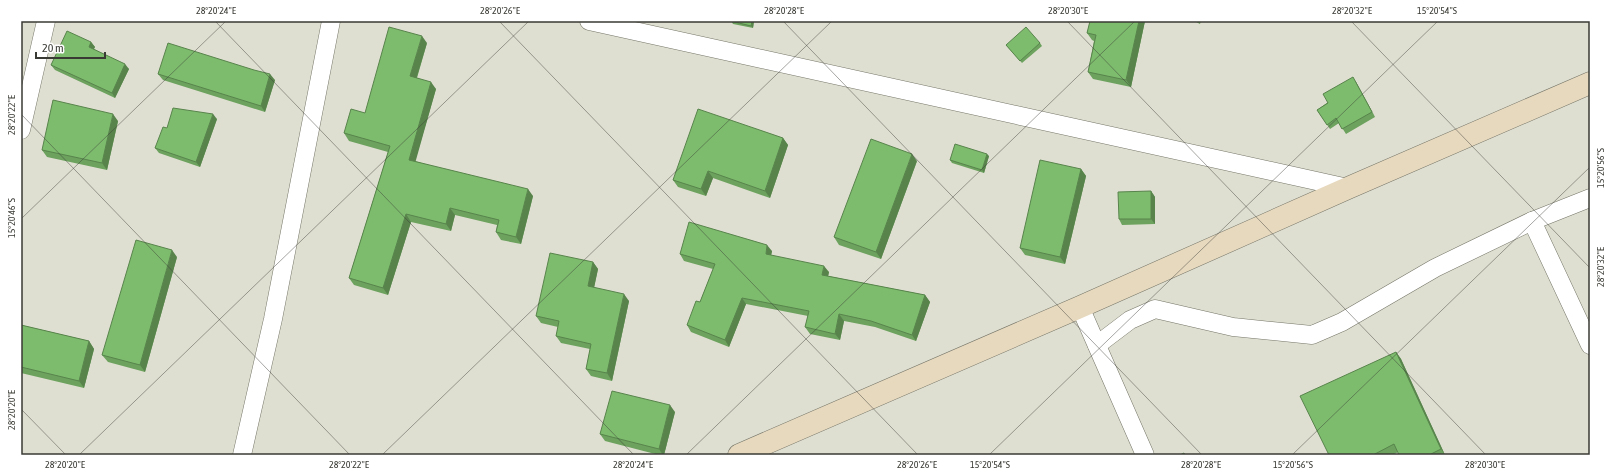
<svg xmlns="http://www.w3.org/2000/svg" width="1611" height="476" font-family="'Asap Condensed',sans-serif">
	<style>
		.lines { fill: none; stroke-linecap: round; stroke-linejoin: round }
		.street-casing { stroke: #757568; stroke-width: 19 }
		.secondary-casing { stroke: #757568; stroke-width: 23 }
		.street { stroke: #fff; stroke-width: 18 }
		.secondary { stroke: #e7d9be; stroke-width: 22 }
		.wall { fill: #6ca25e }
		.shaded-wall { fill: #58844c }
		.building { fill: #7dbc6d; stroke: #58844c }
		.ticks { fill: none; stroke: #3a3a35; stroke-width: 1; stroke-opacity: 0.45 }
		.neatline { fill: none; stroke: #3a3a35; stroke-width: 1.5 }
		.ticks-label { font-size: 10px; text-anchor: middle; fill: #3a3a35 }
	</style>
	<rect width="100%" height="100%" fill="#dfdfd1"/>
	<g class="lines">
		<!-- street casing -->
		<g class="street-casing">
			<g id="street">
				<path d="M589 21 1348 188"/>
				<path d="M21 130 46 21"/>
				<path d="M1532 221 1590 345"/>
				<path d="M1080 307 1145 455"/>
				<path d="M1097 345 1130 320 1155 309 1233 327 1312 335 1342 322 1435 268 1532 221 1590 198"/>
				<path d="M242 455 273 319 331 21"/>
			</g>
		</g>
		<!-- secondary casing -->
		<g class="secondary-casing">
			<path id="secondary" d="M739 455 1080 307 1348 188 1590 83"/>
		</g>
		<!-- street -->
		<use href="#street" class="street"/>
		<!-- secondary -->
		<use href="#secondary" class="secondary"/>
	</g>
	<!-- wall -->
	<g class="wall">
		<path d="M731 21H754L753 28 733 24Z"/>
		<path d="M1090 21H1145L1131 87 1093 79 1088 72 1094 41 1092 40 1087 33Z"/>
		<path d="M1194 21H1201L1200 24Z"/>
		<path d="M91 42 95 47 94 49 129 69 115 98 55 70 51 65 61 48 60 46Z"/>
		<path d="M427 43 417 78 436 89 415 161 533 196 521 244 501 240 496 232 497 225 455 215 451 231 411 222 388 295 354 285 349 278 388 152 349 141 344 133 365 113Z"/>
		<path d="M1040 43 1042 46 1022 63 1006 45Z"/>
		<path d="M158 74 275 80 265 112 163 80Z"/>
		<path d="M1356 82 1375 117 1346 134 1339 123 1330 129 1317 110Z"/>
		<path d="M217 119 200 167 159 153 155 148 167 128Z"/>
		<path d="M118 121 107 170 47 157 42 150Z"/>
		<path d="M783 138 788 145 770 198 713 178 706 196 678 187 673 180Z"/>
		<path d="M989 156 984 173 952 163 950 160Z"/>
		<path d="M917 161 881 259 839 245 834 237Z"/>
		<path d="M1081 169 1086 176 1065 264 1025 255 1020 248Z"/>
		<path d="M1151 191 1155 197V224L1122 225 1119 219Z"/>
		<path d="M772 251 771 255 829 272 828 276 925 295 930 302 916 341 875 327 844 321 840 340 810 334 805 327 808 316 746 304 729 347 691 332 687 325 700 302 713 269 684 261 680 254Z"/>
		<path d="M177 257 145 372 108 362 102 355Z"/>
		<path d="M593 262 598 269 594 287 629 301 612 381 591 376 586 369 590 349 561 343 556 336 558 327 541 323 536 316Z"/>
		<path d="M21 325 89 341 94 349 84 388 21 373Z"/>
		<path d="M1396 352 1401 359 1445 455H1399L1398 452 1393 455H1329Z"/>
		<path d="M675 412 664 455H659L605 441 600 434Z"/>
	</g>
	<!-- shaded-wall -->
	<g class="shaded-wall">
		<path d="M752 21H754L753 28 751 26Z"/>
		<path d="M1139 21H1145L1131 87 1126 80Z"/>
		<path d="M422 36 427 43 415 83 410 76Z"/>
		<path d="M91 42 95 47 92 52 89 47Z"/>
		<path d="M125 64 129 69 115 98 112 93Z"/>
		<path d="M270 74 275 80 265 112 261 106Z"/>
		<path d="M1353 77 1356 82 1375 117 1372 112Z"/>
		<path d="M431 82 436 89 414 167 409 160Z"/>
		<path d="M113 114 118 121 107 170 102 163Z"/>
		<path d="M213 114 217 119 200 167 196 162Z"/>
		<path d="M783 138 788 145 770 198 765 191Z"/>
		<path d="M912 154 917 161 881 259 876 252Z"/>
		<path d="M987 154 989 156 984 173 982 170Z"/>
		<path d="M1081 169 1086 176 1065 264 1060 257Z"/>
		<path d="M708 171 713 178 706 196 701 189Z"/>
		<path d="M528 189 533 196 521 244 516 237Z"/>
		<path d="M1151 191 1155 197V224L1151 219Z"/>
		<path d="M450 208 455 215 451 231 446 224Z"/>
		<path d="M406 214 411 222 388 295 383 288Z"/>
		<path d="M767 245 772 251 770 261 766 254Z"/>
		<path d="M172 250 177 257 145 372 140 365Z"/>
		<path d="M593 262 598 269 593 293 588 286Z"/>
		<path d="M824 266 829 272 827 281 822 275Z"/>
		<path d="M624 294 629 301 612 381 607 373Z"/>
		<path d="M925 295 930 302 916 341 912 335Z"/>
		<path d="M742 298 746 304 729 347 725 340Z"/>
		<path d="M839 314 844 321 840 340 835 334Z"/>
		<path d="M89 341 94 349 84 388 79 381Z"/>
		<path d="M1396 352 1401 359 1445 455 1441 449Z"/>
		<path d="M670 405 675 412 664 455H663L659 449Z"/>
	</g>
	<!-- building -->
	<g class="building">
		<path d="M731 21H752L751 26Z"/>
		<path d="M1090 21H1139L1126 80 1088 72 1096 35 1087 33Z"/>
		<path d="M389 27 422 36 410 76 431 82 409 160 528 189 516 237 496 232 499 220 450 208 446 224 406 214 383 288 349 278 390 146 344 133 351 109 365 113Z"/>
		<path d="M1026 27 1040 43 1020 61 1006 45Z"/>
		<path d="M67 31 91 42 89 47 125 64 112 93 51 65 59 48 65 49 60 46Z"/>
		<path d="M168 43 254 70 270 74 261 106 158 74Z"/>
		<path d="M1353 77 1372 112 1342 129 1336 118 1327 125 1317 110 1328 103 1323 94Z"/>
		<path d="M53 100 113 114 102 163 42 150Z"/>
		<path d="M173 108 213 114 196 162 155 148 163 127 167 128Z"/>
		<path d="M698 109 783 138 765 191 708 171 701 189 673 180Z"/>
		<path d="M871 139 912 154 876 252 834 237Z"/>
		<path d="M955 144 987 154 982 170 950 160Z"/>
		<path d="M1040 160 1081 169 1060 257 1020 248Z"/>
		<path d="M1151 191V219H1119L1118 192Z"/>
		<path d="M689 222 767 245 766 254 824 266 822 275 925 295 912 335 871 321 839 314 835 334 805 327 809 311 742 298 725 340 687 325 696 301 700 302 715 264 680 254Z"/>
		<path d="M136 240 172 250 140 365 102 355Z"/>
		<path d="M550 253 593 262 588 286 624 294 607 373 586 369 591 344 556 336 559 321 536 316Z"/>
		<path d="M21 325 89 341 79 381 21 367Z"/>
		<path d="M1396 352 1441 449 1429 455H1399L1394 444 1373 455H1329L1300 396Z"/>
		<path d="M612 391 670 405 659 449 600 434Z"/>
		<path d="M1184 453 1185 455H1180Z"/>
	</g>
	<!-- ticks -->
	<path class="ticks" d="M215 21 634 455M499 21 918 455M783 21 1202 455M1067 21 1486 455M1351 21 1590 268M21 114 350 455M21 219 226 21M21 409 66 455M79 455 529 21M382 455 832 21M686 455 1135 21M989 455 1438 21M1292 455 1590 167"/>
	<!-- border -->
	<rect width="1611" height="476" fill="none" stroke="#ffffff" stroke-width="44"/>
	<!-- scale -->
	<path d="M36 52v6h69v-6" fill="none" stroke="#3a3a35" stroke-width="2"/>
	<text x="42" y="52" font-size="12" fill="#3a3a35" stroke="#ffffff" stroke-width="3" paint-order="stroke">20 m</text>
	<rect x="22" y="22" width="1567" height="432" class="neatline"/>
	<g class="ticks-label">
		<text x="216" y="14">28°20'24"E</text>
		<text x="500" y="14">28°20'26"E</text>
		<text x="784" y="14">28°20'28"E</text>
		<text x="1068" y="14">28°20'30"E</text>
		<text x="1352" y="14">28°20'32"E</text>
		<text x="1437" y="14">15°20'54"S</text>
		<text transform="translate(11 115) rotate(-90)" y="4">28°20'22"E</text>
		<text transform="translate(1600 168) rotate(-90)" y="4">15°20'56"S</text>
		<text transform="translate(11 218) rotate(-90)" y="4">15°20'46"S</text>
		<text transform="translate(1600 267) rotate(-90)" y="4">28°20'32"E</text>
		<text transform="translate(11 410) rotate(-90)" y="4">28°20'20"E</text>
		<text x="65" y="468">28°20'20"E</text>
		<text x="349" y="468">28°20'22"E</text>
		<text x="633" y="468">28°20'24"E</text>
		<text x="917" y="468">28°20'26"E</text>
		<text x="990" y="468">15°20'54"S</text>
		<text x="1201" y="468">28°20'28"E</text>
		<text x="1293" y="468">15°20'56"S</text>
		<text x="1485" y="468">28°20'30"E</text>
	</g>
</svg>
